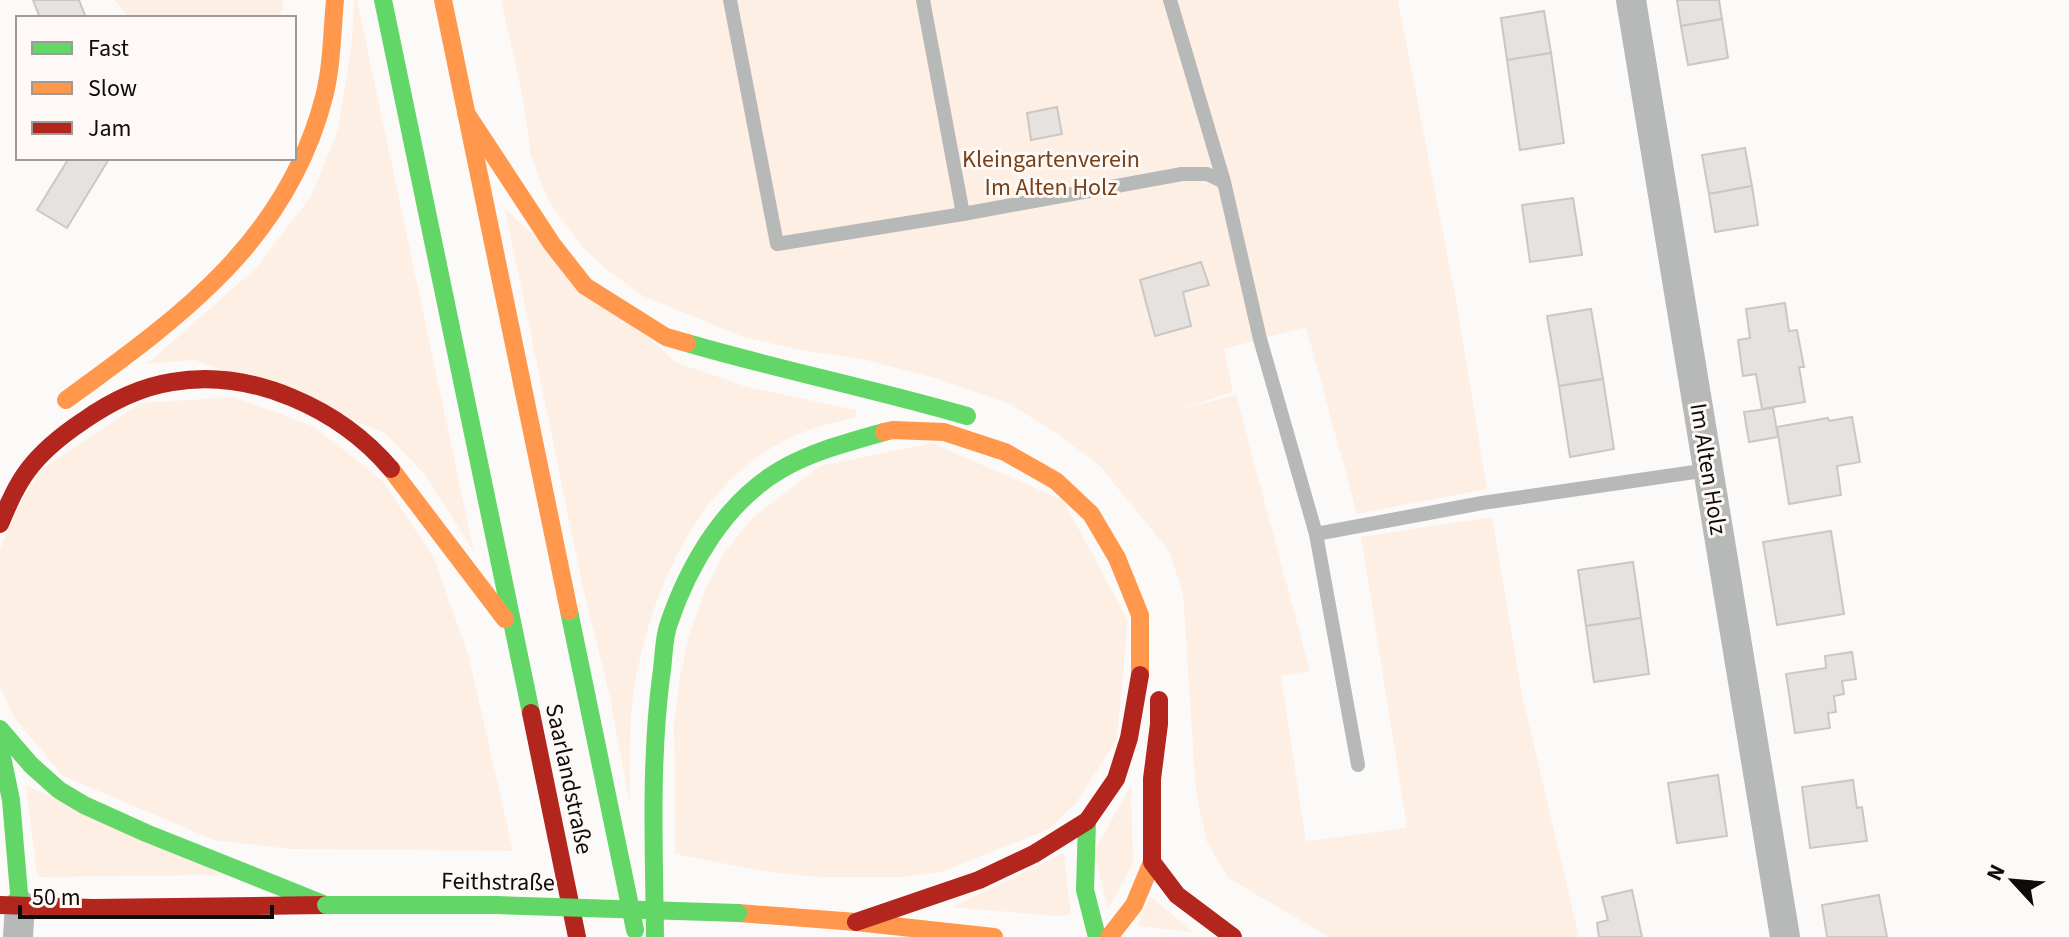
<svg xmlns="http://www.w3.org/2000/svg" width="2069" height="937" font-family="'Source Sans 3',sans-serif">
	<style>
		.green { fill: #feefe5 }
		.building { fill: #e5e2e0; stroke: #cac7c5; stroke-width: 2 }
		.lines { fill: none; stroke-linecap: round; stroke-linejoin: round }
		.lane { stroke: #b7b8b8; stroke-width: 14 }
		.street { stroke: #b7b8b8; stroke-width: 30 }
		.fast { stroke: #63d668; stroke-width: 18 }
		.slow { stroke: #ff974d; stroke-width: 18 }
		.jam { stroke: #b3261e; stroke-width: 18 }
		.fast-bridge { stroke: #63d668; stroke-width: 18 }
		.labels { text-anchor: middle; dominant-baseline: central; stroke-width: 6; stroke-linejoin: round; paint-order: stroke }
		.park-label { font-size: 24px; fill: #77411a; stroke: #fef9f6 }
		.street-label { font-size: 24px; fill: #0e0b08; stroke: #fef9f6 }
	</style>
	<rect width="100%" height="100%" fill="#fcfaf8"/>
	<!-- green -->
	<g class="green">
		<path d="M114 0H283L284 7 277 18H129Z"/>
		<path d="M354 0H357L474 552 425 475 385 433 195 360 147 364 256 268 311 196 338 130 352 41Z"/>
		<path d="M501 0H1398L1456 300 1487 489 1357 514 1306 327 1224 349 1233 392 1177 410 1236 395 1310 671 1281 676 1306 841 1407 828 1361 537 1492 517 1522 694 1579 937H1329L1228 878 1207 842 1196 794 1183 593 1169 551 1099 465 1056 433 1008 403 931 377 866 360 801 350 743 337 643 296 606 269 584 249 550 203 540 181 531 155 523 99Z"/>
		<path d="M505 209 677 363 748 387 856 410V417C835 423 812 427 792 437 698 480 652 588 635 684 628 724 630 766 630 806L610 698 582 583Z"/>
		<path d="M233 397 313 426 382 480 434 558 469 657 513 851 289 849 214 840 63 776 13 716 0 687V549L20 503 41 470 141 403Z"/>
		<path d="M932 443 1063 500 1128 620 1117 739 1076 803 1049 829 941 872 903 877H819L768 872 675 854 674 724 680 677 689 636 705 590 724 553 752 518 820 466Z"/>
		<path d="M26 785 223 875 40 877 37 874Z"/>
		<path d="M1131 785 1133 863 1108 910 1094 852Z"/>
		<path d="M1064 853 1071 915 1054 916 952 907Z"/>
		<path d="M1150 896 1193 932 1138 926Z"/>
	</g>
	<!-- building -->
	<g class="building">
		<path d="M33 0H79L86 18H40Z"/>
		<path d="M1677 0H1719L1722 19 1681 26Z"/>
		<path d="M1544 11 1551 53 1507 60 1501 18Z"/>
		<path d="M1722 19 1728 58 1688 65 1681 26Z"/>
		<path d="M1551 53 1564 143 1520 150 1507 60Z"/>
		<path d="M1057 107 1062 134 1031 140 1027 113Z"/>
		<path d="M1745 148 1752 186 1709 194 1702 155Z"/>
		<path d="M69 158 109 159 67 228 37 210Z"/>
		<path d="M1752 186 1758 225 1715 232 1709 194Z"/>
		<path d="M1573 198 1582 255 1530 262 1522 205Z"/>
		<path d="M1201 262 1209 285 1183 292 1191 326 1155 336 1140 280Z"/>
		<path d="M1785 303 1789 331 1797 330 1804 367H1799L1805 402 1762 409 1756 374 1743 376 1738 340 1750 338 1746 309Z"/>
		<path d="M1591 309 1603 379 1559 386 1547 316Z"/>
		<path d="M1603 379 1614 449 1570 457 1559 386Z"/>
		<path d="M1773 408 1778 437 1749 442 1744 412Z"/>
		<path d="M1852 417 1860 462 1837 466 1841 495 1789 504 1777 427 1828 418 1829 421Z"/>
		<path d="M1831 531 1844 614 1777 625 1763 542Z"/>
		<path d="M1633 562 1641 618 1586 626 1578 570Z"/>
		<path d="M1641 618 1649 674 1594 682 1586 626Z"/>
		<path d="M1852 652 1856 679 1842 681 1844 694 1834 696 1836 712 1828 713 1830 728 1795 733 1786 674 1826 668 1825 656Z"/>
		<path d="M1718 775 1727 836 1677 843 1668 783Z"/>
		<path d="M1853 780 1857 808 1862 807 1867 841 1810 848 1802 787Z"/>
		<path d="M1632 890 1642 937H1599L1597 923 1608 920 1602 897Z"/>
		<path d="M1879 895 1887 937H1827L1822 905Z"/>
	</g>
	<g class="lines">
		<!-- lane -->
		<g class="lane">
			<path d="M730 0 777 244 963 214 923 0"/>
			<path d="M1170 0 1224 182 1260 339 1316 534 1482 503 1708 470"/>
			<path d="M963 214 1182 174H1207L1224 182"/>
			<path d="M1316 534 1358 765"/>
		</g>
		<!-- street -->
		<g class="street">
			<path d="M1631 0 1785 937"/>
			<path d="M18 937 20 905"/>
		</g>
		<!-- fast -->
		<g class="fast">
			<path d="M383 0 531 713"/>
			<path d="M687 343C780 370 874 389 967 416"/>
			<path d="M569 611 635 930"/>
			<path d="M0 729 31 765 59 790 84 805 146 833 326 905"/>
			<path d="M0 747 11 800 20 905"/>
			<path d="M1087 821 1085 890 1097 937"/>
			<path d="M655 937C654 850 650 763 661 677 664 659 663 639 669 623 689 564 726 501 782 469 814 451 849 442 884 432"/>
		</g>
		<!-- slow -->
		<g class="slow">
			<path d="M443 0 569 611"/>
			<path d="M466 113 552 244 585 286 666 337 687 343"/>
			<path d="M66 400C180 317 287 241 324 97 332 66 332 32 335 0"/>
			<path d="M884 432 893 430 944 432 1005 452 1056 481 1091 514 1117 558 1140 615V675"/>
			<path d="M391 469 505 619"/>
			<path d="M738 913 856 922 994 937"/>
			<path d="M1109 937 1134 905 1152 862"/>
		</g>
		<!-- jam -->
		<g class="jam">
			<path d="M0 524C8 505 16 486 28 470 43 450 62 435 83 421 110 402 140 387 172 382 252 368 340 409 391 469"/>
			<path d="M1159 700V724L1152 779V862L1177 895 1233 937"/>
			<path d="M531 713 577 937"/>
			<path d="M0 905 93 908 325 905"/>
			<path d="M856 922 979 880 1034 854 1087 821 1116 779 1129 738 1140 675"/>
		</g>
		<!-- fast-bridge -->
		<path class="fast-bridge" d="M326 905H496L738 913"/>
	</g>
	<g class="labels">
		<!-- park labels -->
		<g class="park-label">
			<text x="1051" y="159">Kleingartenverein<tspan x="1051" dy="28">Im Alten Holz</tspan></text>
		</g>
		<!-- street labels -->
		<g class="street-label">
			<text transform="translate(1708 469) rotate(81)">Im Alten Holz</text>
			<text transform="translate(569 779) rotate(78)">Saarlandstraße</text>
			<text transform="translate(498 882) rotate(1)">Feithstraße</text>
		</g>
	</g>
	<!-- legend -->
	<rect x="16" y="16" width="280" height="144" fill="#fef9f6" stroke="#9e9a97" stroke-width="2"/>
	<rect x="32" y="42" width="40" height="12" fill="#63d668" stroke="#9e9a97" stroke-width="2"/>
	<text x="88" y="56" font-size="24" fill="#0e0b08">Fast</text>
	<rect x="32" y="82" width="40" height="12" fill="#ff974d" stroke="#9e9a97" stroke-width="2"/>
	<text x="88" y="96" font-size="24" fill="#0e0b08">Slow</text>
	<rect x="32" y="122" width="40" height="12" fill="#b3261e" stroke="#9e9a97" stroke-width="2"/>
	<text x="88" y="136" font-size="24" fill="#0e0b08">Jam</text>
	<!-- north arrow -->
	<g transform="translate(2013 881) rotate(296)" stroke="#fef9f6" stroke-width="6" paint-order="stroke">
	<path d="M0-6L14 30L0 20L-14 30Z" fill="#0e0b08"/>
	<text y="-12" font-size="22" font-weight="bold" text-anchor="middle" fill="#0e0b08">N</text>
	</g>
	<!-- scale -->
	<path d="M20 905v12h252v-12" fill="none" stroke="#0e0b08" stroke-width="4"/>
	<text x="32" y="905" font-size="24" fill="#0e0b08" stroke="#fef9f6" stroke-width="6" paint-order="stroke">50 m</text>
</svg>
